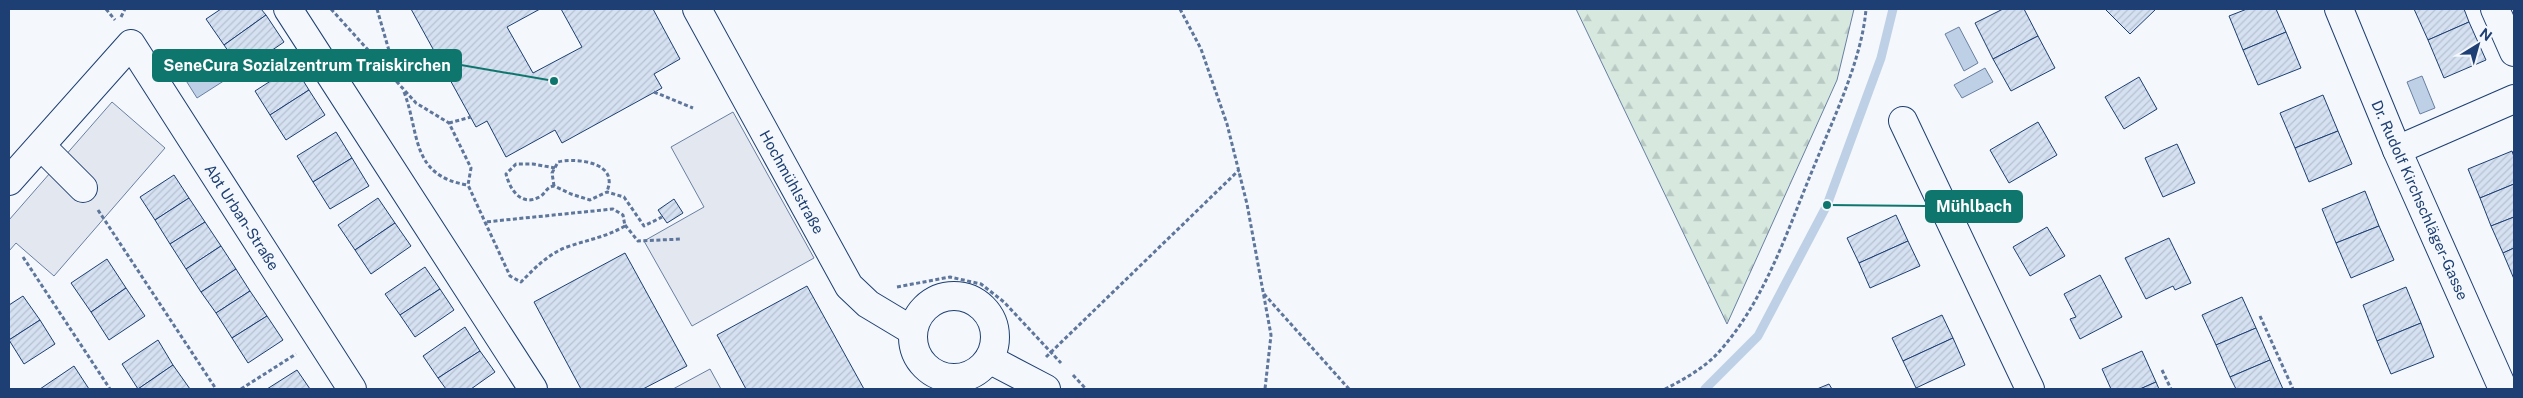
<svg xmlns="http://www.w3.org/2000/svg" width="2523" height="398" font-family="'Public Sans',sans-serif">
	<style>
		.forest { fill: url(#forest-firs); stroke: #687fa3 }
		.parking { fill: #e3e8f0; stroke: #687fa3 }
		.water { fill: #bed0e5; stroke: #687fa3 }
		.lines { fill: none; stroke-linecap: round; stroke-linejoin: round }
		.stream { stroke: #bed0e5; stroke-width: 9 }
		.building { fill: url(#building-hatch); stroke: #1d3f73 }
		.minor-casing { stroke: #1d3f73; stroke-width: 30 }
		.path { stroke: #5e769c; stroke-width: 3; stroke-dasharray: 4 2.5; stroke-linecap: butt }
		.minor { stroke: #f4f7fb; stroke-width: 28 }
		.labels { text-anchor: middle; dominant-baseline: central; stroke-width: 4; stroke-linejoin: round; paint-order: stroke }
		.street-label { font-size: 15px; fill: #1d3f73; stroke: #f4f7fb }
		.leader { fill: none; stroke: #0f766e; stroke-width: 2 }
		.callout-dot { fill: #0f766e; stroke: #f4f7fb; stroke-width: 2 }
		.callout { fill: #0f766e; stroke: #0f766e; stroke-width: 2 }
		.callout-label { font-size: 16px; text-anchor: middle; font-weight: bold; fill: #fff }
	</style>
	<defs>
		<pattern id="forest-firs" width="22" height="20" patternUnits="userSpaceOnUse" patternTransform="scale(1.25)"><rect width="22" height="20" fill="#d7e8df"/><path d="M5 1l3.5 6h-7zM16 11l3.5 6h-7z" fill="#b8c8c3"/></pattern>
		<pattern id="building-hatch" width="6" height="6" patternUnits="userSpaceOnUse" patternTransform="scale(1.25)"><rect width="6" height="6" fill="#d5e0f0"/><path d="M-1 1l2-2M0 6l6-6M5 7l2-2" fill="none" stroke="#b6c1d1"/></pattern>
	</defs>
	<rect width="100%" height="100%" fill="#f4f7fb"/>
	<!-- forest -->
	<path class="forest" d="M1576 9H1854L1837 80 1727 324Z"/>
	<!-- parking -->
	<g class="parking">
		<path d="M112 102 165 148 54 276 16 243 9 251V220Z"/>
		<path d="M733 112 814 258 692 326 644 241 704 207 671 147Z"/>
		<path d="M710 369 721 389H673Z"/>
	</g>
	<!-- water -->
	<g class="water">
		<path d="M1959 27 1978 63 1964 71 1945 34Z"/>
		<path d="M222 56 233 75 197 98 185 79Z"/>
		<path d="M1985 68 1993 82 1962 98 1954 85Z"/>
		<path d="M2422 76 2435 108 2420 114 2407 82Z"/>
	</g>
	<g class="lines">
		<!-- stream -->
		<path class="stream" d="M1705 389 1758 336 1827 205 1881 58 1893 9"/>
	</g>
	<!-- building -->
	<g class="building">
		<path d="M221 9H261L266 15 224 45 206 19Z"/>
		<path d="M411 9H540L507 27 533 73 582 47 561 9H653L680 59 654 74 662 88 562 143 555 130 506 157 487 121 476 127Z"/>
		<path d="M2003 9H2024L2038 36 1993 59 1975 23Z"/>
		<path d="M2105 9H2156L2130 34Z"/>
		<path d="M2247 9H2276L2286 32 2243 50 2229 16Z"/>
		<path d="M2414 9H2464L2469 22 2428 40Z"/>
		<path d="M266 15 284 42 242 71 224 45Z"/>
		<path d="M2469 22 2486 60 2444 78 2428 40Z"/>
		<path d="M2286 32 2301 68 2258 85 2243 50Z"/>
		<path d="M2038 36 2055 68 2011 91 1993 59Z"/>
		<path d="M294 66 309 90 270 115 255 91Z"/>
		<path d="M2139 77 2157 109 2124 129 2105 97Z"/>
		<path d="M309 90 325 115 286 140 270 115Z"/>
		<path d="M2323 95 2338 131 2295 148 2280 113Z"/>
		<path d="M2038 122 2057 155 2009 183 1990 150Z"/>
		<path d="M2338 131 2352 164 2309 182 2295 148Z"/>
		<path d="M336 132 352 158 313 182 297 156Z"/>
		<path d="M2177 144 2195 183 2163 197 2145 158Z"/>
		<path d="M2512 151 2514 157V184L2480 198 2468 169Z"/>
		<path d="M352 158 369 186 330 209 313 182Z"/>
		<path d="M174 175 189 198 155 220 140 197Z"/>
		<path d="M2514 184V217L2491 226 2480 198Z"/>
		<path d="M2365 191 2379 226 2336 243 2322 209Z"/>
		<path d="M189 198 205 222 170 244 155 220Z"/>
		<path d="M378 198 395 223 355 250 338 225Z"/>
		<path d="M674 199 683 213 667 223 658 210Z"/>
		<path d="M1896 215 1908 241 1859 263 1847 238Z"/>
		<path d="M2514 217V248L2503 253 2491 226Z"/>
		<path d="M205 222 221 246 186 269 170 244Z"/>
		<path d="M395 223 411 246 371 274 355 250Z"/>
		<path d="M2379 226 2394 260 2351 278 2336 243Z"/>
		<path d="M2047 227 2065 256 2030 276 2013 247Z"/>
		<path d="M2169 238 2191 283 2175 290 2173 286 2146 299 2125 258Z"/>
		<path d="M1908 241 1920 266 1870 288 1859 263Z"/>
		<path d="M221 246 236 269 201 292 186 269Z"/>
		<path d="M2514 248V279L2503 253Z"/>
		<path d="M625 253 687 366 643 389H581L534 302Z"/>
		<path d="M107 259 126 288 91 312 71 283Z"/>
		<path d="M425 267 440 289 400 315 385 294Z"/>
		<path d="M236 269 250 291 216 313 201 292Z"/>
		<path d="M2100 275 2122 317 2080 339 2070 319 2076 317 2064 294Z"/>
		<path d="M807 286 864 389H746L717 335Z"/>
		<path d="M2406 287 2421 323 2377 341 2363 305Z"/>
		<path d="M126 288 145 316 109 340 91 312Z"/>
		<path d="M440 289 454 310 415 337 400 315Z"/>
		<path d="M250 291 267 316 232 338 216 313Z"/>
		<path d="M23 296 40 320 9 340V305Z"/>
		<path d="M2242 297 2256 328 2216 345 2202 315Z"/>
		<path d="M1942 315 1953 338 1903 361 1892 338Z"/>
		<path d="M267 316 283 340 248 363 232 338Z"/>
		<path d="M40 320 55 344 24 364 9 340Z"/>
		<path d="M2421 323 2434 357 2391 374 2377 341Z"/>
		<path d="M465 327 480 351 438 378 423 356Z"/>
		<path d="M2256 328 2270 360 2230 377 2216 345Z"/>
		<path d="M1953 338 1965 365 1916 388 1903 361Z"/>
		<path d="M158 340 173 365 138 389 122 364Z"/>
		<path d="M480 351 495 372 471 389H446L438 378Z"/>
		<path d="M2142 351 2156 382 2140 389H2111L2102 369Z"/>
		<path d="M2270 360 2283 389H2236L2230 377Z"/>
		<path d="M173 365 190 389H138Z"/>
		<path d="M74 366 89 389H40Z"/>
		<path d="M297 370 310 389H267Z"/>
		<path d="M2156 382 2159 389H2140Z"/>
		<path d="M1829 384 1832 389H1817Z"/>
	</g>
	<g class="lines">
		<!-- minor casing -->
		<g class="minor-casing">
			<g id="minor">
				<path d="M288 9 533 389"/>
				<path d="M697 9 849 286 868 304 913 331"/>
				<path d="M2339 9 2397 150 2503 389"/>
				<path d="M2495 9 2514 52"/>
				<path d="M1903 121 2030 389"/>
				<path d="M41 146 83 188"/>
				<path d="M2397 150 2514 99"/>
				<path d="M9 181 131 44 352 389"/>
				<circle cx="954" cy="337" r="41"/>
				<path d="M989 359 1046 389"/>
			</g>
		</g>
		<!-- path -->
		<g class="path">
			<path d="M106 9 115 20"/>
			<path d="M331 9 416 103 449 123 471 168 468 185 485 222 510 276 521 282C535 268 548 254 567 247 587 240 606 237 625 226L623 215 613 209 485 222"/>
			<path d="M377 9 390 54 408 56 420 68 441 63"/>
			<path d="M1180 9 1201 49 1227 124 1247 204 1271 335 1265 389"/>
			<path d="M121 17 125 9"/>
			<path d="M390 54 401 83"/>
			<path d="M404 92C420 133 410 176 468 185"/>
			<path d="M654 92 693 108"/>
			<path d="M449 123 471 117"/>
			<path d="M555 168 533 164H516L506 174C510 190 522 208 541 196 546 192 547 187 554 186L571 194 590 200 607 192 624 197 644 226 662 217"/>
			<path d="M554 186 552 173 558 162C572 158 608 161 609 180 610 183 608 188 607 192"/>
			<path d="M98 210 216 389"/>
			<path d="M625 225 638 241 682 239"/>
			<path d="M23 257 110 389"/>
			<path d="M897 287 950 277 981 284 1004 302 1061 363"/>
			<path d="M1264 294 1349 389"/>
			<path d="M2260 316 2293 389"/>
			<path d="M1046 357 1239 170"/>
			<path d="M2162 370 2171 389"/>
			<path d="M1073 375 1086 389"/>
			<path d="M241 389 296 354"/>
			<path d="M1665 389C1683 380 1704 368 1718 353 1766 300 1788 228 1815 164 1834 117 1862 59 1866 9"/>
		</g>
		<!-- minor -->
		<use href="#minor" class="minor"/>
	</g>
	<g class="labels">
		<!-- street labels -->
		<g class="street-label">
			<text transform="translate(792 182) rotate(61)">Hochmühlstraße</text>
			<text transform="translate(2420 200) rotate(66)">Dr. Rudolf Kirchschläger-Gasse</text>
			<text transform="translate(242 217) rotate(57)">Abt Urban-Straße</text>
		</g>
	</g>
	<!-- callouts -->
	<path class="leader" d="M554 81L461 65M1827 205L1926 206"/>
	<g class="callout-dot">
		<circle cx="554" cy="81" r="5"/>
		<circle cx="1827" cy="205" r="5"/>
	</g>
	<g class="callout">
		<rect x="153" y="50" width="308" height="31" rx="5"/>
		<rect x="1926" y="191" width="96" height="31" rx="5"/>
	</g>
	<g class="callout-label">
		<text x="307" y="71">SeneCura Sozialzentrum Traiskirchen</text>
		<text x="1974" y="212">Mühlbach</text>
	</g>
	<!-- border -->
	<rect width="2523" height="398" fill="none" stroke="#1d3f73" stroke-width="20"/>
	<!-- north arrow -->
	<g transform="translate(2478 45) rotate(37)" stroke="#f4f7fb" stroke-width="4" paint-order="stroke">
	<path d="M0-4L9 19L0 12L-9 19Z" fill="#1d3f73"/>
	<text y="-8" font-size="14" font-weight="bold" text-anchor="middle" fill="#1d3f73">N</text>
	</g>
</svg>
